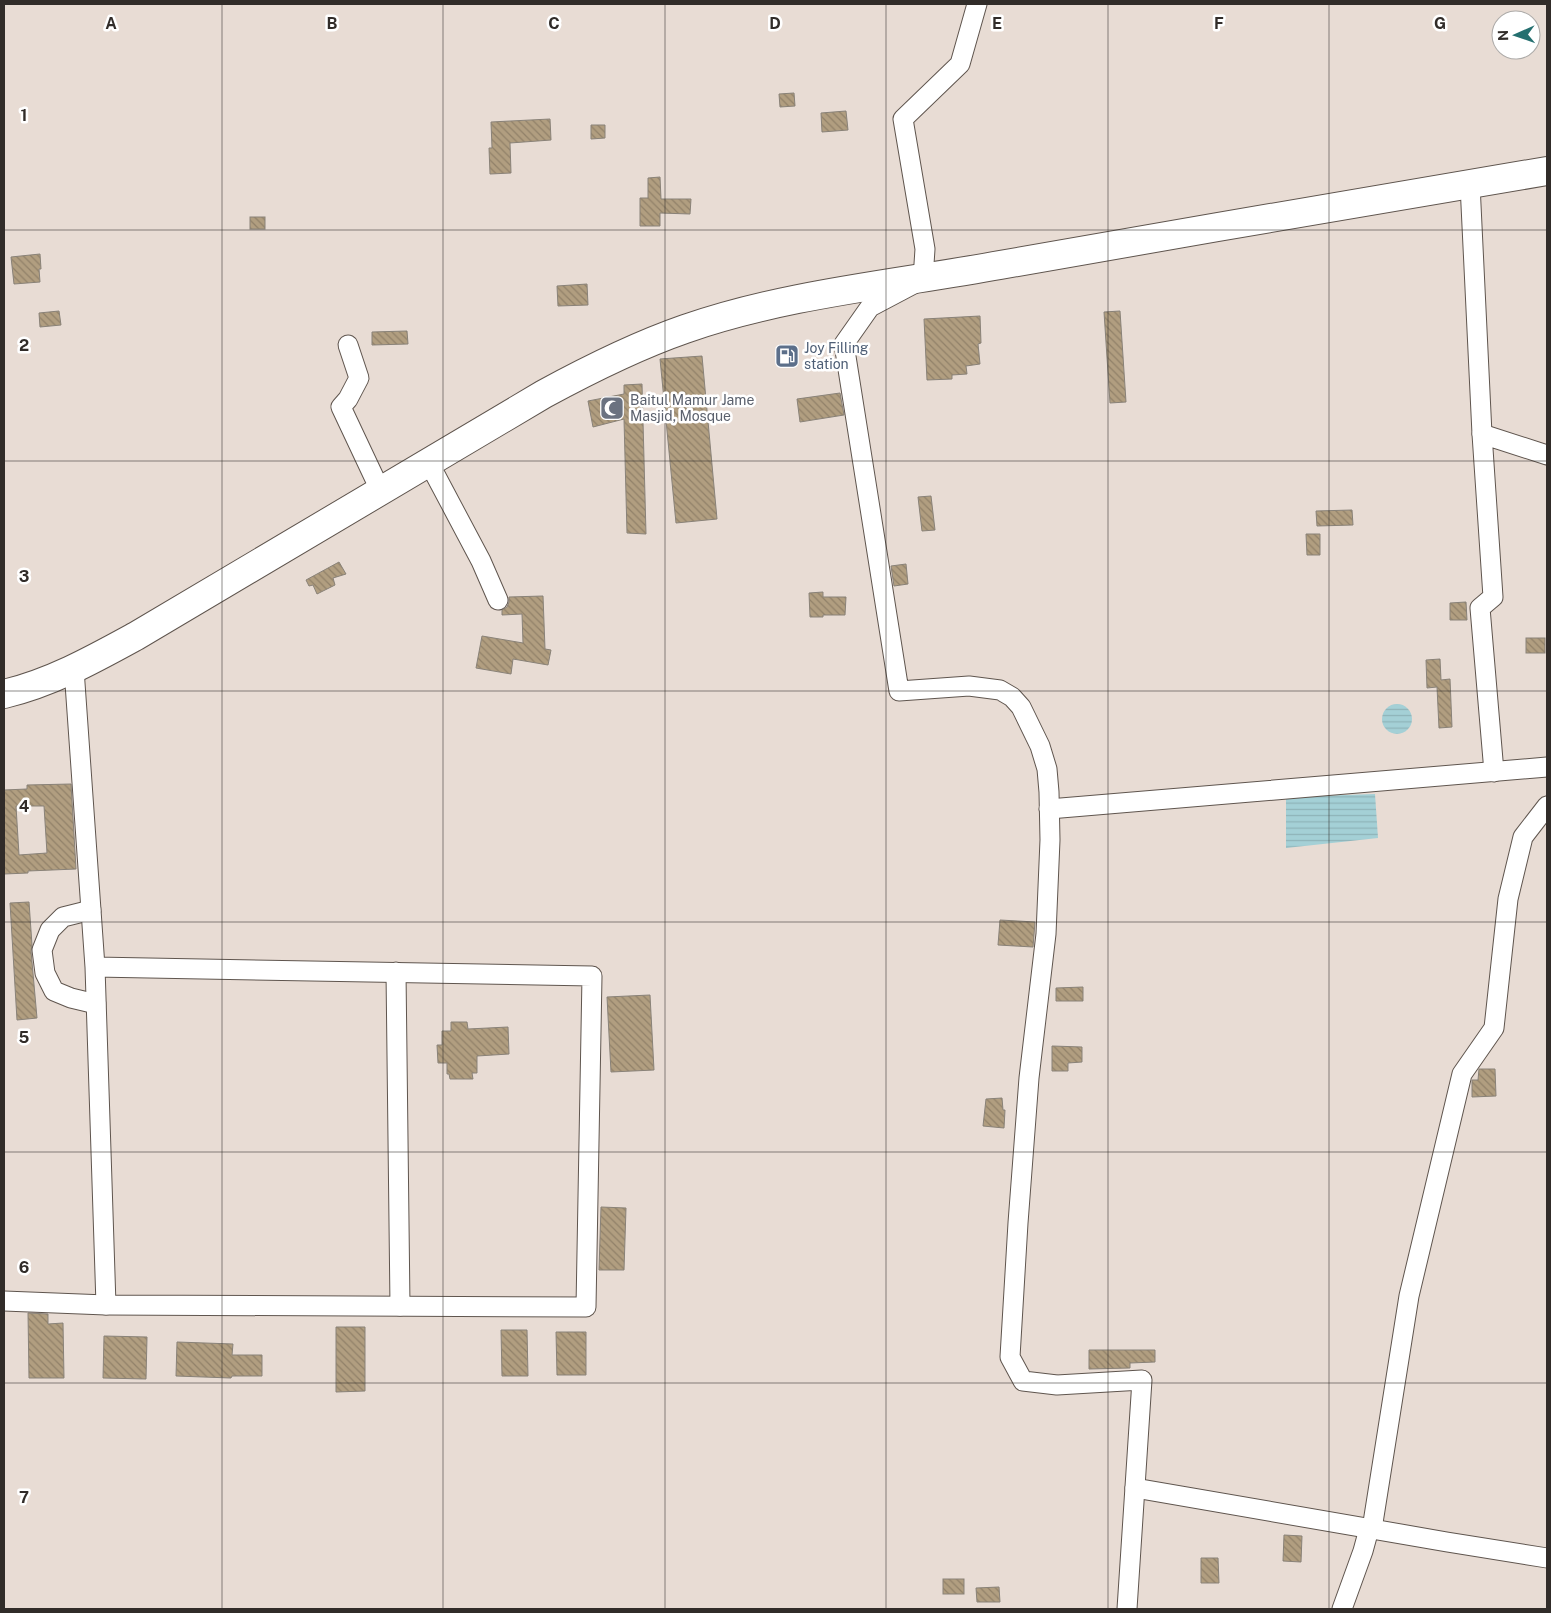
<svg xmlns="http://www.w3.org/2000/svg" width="1551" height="1613" font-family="'Public Sans',sans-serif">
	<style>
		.water { fill: url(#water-rules) }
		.building { fill: url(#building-back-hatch); stroke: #898278; fill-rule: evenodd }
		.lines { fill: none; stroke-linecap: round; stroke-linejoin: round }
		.minor-casing { stroke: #5f554e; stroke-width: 21 }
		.highway-casing { stroke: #5f554e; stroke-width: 30 }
		.minor { stroke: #fff; stroke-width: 19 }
		.highway { stroke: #fff; stroke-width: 28 }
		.grid { fill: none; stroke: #312c29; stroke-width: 1; stroke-opacity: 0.55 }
		.labels { text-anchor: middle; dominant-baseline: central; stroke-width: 5; stroke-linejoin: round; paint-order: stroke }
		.service-label { font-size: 14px; fill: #4e5e75; stroke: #fff; text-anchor: start }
		.worship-label { font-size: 14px; fill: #5b616d; stroke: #fff; text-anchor: start }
		.grid-label { font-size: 16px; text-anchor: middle; font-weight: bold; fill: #312c29; stroke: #fff; stroke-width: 5; stroke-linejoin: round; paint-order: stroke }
	</style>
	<defs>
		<pattern id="water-rules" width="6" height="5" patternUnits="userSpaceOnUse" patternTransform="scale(1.25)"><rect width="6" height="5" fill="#a4d0d6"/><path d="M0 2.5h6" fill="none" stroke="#8eb3b8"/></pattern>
		<pattern id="building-back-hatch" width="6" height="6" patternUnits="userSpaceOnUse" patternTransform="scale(1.25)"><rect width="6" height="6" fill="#b19e80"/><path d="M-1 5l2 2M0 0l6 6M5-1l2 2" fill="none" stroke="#918169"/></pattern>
	</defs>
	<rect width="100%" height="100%" fill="#e8dcd4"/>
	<!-- water -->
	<g class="water">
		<circle cx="1397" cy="719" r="15"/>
		<path d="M1375 794 1378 838 1286 848V797Z"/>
	</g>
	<!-- building -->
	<g class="building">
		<path d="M794 93 795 106 780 107 779 94Z"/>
		<path d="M846 111 848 130 822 132 821 113Z"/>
		<path d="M550 119 551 140 510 143 511 173 490 174 489 148H492L491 122Z"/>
		<path d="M591 125H605V138L591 139Z"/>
		<path d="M660 177 661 199H691L690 214 660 213V226H640V198H648V178Z"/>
		<rect x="250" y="217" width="15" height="12"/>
		<path d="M40 254 41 269H39L40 282 14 284 11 257Z"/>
		<path d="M587 284 588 305 558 306 557 286Z"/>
		<path d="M59 311 61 325 40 327 39 313Z"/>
		<path d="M1120 311 1126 402 1110 403 1104 312Z"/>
		<path d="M980 316 981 343 978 344 980 364 966 366 967 374 952 375V379L927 380 924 319Z"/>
		<path d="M407 331 408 344 372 345V332Z"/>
		<path d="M702 356 717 519 676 523 660 359Z"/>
		<path d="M642 384 646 534 627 533 624 419 593 427 588 401 624 394V385Z"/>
		<path d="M840 393 844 415 800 422 797 399Z"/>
		<path d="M931 496 935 530 922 531 918 497Z"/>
		<path d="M1352 510 1353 525 1317 526 1316 511Z"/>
		<path d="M1306 534H1320V555H1307Z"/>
		<path d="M339 562 346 574 333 578 335 585 317 594 313 585 309 586 306 580Z"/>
		<path d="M906 564 908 584 894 586 891 566Z"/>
		<path d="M823 592V597H846L845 615H823V617H810L809 593Z"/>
		<path d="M543 596 545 649 551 650 548 665 513 659 511 674 476 668 482 636 523 643 522 614 502 615V610L507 607 509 602V597Z"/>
		<path d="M1466 602 1467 620H1450V603Z"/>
		<rect x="1526" y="638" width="19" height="15"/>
		<path d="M1440 659 1441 680 1450 679 1452 727 1439 728 1437 687 1427 688 1426 660Z"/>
		<path d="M71 784 76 869 28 871V873L4 874V790L27 789V785ZM16 806H44L47 853 19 855Z"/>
		<path d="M29 902 32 945 31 951 37 1018 17 1020 10 903Z"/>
		<path d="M1000 920 1035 922 1033 947 998 945Z"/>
		<path d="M1083 987V1001H1056V988Z"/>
		<path d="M650 995 654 1070 611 1072 607 997Z"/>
		<path d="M451 1022H467L468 1029 508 1027 509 1054 477 1056V1073H472L473 1079H450L449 1074H447V1063H438L437 1045H442V1031H451Z"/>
		<path d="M1052 1046 1082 1047V1062L1068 1063V1071H1052Z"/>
		<path d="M1479 1069H1495L1496 1096 1472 1097V1080H1478Z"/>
		<path d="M1002 1098 1003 1110H1005L1004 1128 983 1126 986 1099Z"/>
		<path d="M601 1207 626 1208 624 1270H599Z"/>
		<path d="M28 1313 48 1314V1324L63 1323 64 1378H29Z"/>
		<path d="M336 1327H365V1391L336 1392Z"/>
		<path d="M501 1330H527L528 1376H502Z"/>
		<path d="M556 1332H586V1375H557Z"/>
		<path d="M104 1336 147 1337 146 1379 103 1378Z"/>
		<path d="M177 1342 233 1344 232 1355H262V1376H232L231 1378 176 1376Z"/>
		<path d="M1089 1350H1155V1362L1130 1363V1368L1089 1369Z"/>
		<path d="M1284 1535 1302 1536 1301 1562 1283 1561Z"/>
		<path d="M1201 1558H1218L1219 1583H1201Z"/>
		<rect x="943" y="1579" width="21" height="15"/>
		<path d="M999 1587 1000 1602H977L976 1588Z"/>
	</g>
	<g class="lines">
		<!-- minor casing -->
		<g class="minor-casing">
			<g id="minor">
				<path d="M977 4 960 64 903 119 925 249 923 279 870 307 844 344 899 691 969 686 1000 690 1012 697 1021 707 1040 746 1047 769 1049 792 1050 840 1046 934 1029 1078 1018 1223 1010 1357 1023 1381 1057 1385 1142 1380 1127 1609"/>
				<path d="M1470 184 1482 434"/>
				<path d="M348 345 359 378 348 399 341 407 381 492"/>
				<path d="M429 463 481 561 498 600"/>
				<path d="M74 669 95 967 106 1305 586 1307 592 976 95 967"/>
				<path d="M1494 772 1480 608 1493 597 1482 434 1547 455"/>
				<path d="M1049 809 1547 767"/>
				<path d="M91 910 63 917 50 930 42 950 45 973 54 991 71 998 96 1004"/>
				<path d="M396 972 400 1306"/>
				<path d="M4 1301 106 1305"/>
				<path d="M1135 1488 1447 1542 1547 1558"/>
				<path d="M1372 1529 1409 1296 1462 1074 1494 1028 1508 899 1523 837 1547 806"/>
				<path d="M1342 1609 1363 1551 1369 1529"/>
			</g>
		</g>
		<!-- highway casing -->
		<g class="highway-casing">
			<path id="highway" d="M4 694C51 683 94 659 136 636L544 394C590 369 636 346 685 329 785 294 896 284 1000 265 1182 232 1365 203 1547 171"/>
		</g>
		<!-- minor -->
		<use href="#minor" class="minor"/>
		<!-- highway -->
		<use href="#highway" class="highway"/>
	</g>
	<!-- grid -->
	<path class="grid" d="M222 4V1609M443 4V1609M665 4V1609M886 4V1609M1108 4V1609M1329 4V1609M4 230H1547M4 461H1547M4 691H1547M4 922H1547M4 1152H1547M4 1383H1547"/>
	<!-- icons -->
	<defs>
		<g id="fuel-square" transform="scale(1.25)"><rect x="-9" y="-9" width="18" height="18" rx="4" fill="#5c6f8a" stroke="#fff"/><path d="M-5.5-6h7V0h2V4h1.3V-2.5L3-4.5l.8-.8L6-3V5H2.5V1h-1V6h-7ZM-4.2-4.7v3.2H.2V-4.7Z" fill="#fff"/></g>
		<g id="mosque-square" transform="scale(1.25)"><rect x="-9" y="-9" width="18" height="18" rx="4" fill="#6b7280" stroke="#fff"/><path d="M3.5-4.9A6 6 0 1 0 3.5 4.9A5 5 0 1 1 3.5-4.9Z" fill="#fff"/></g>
	</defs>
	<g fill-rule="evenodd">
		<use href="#fuel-square" x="787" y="356"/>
		<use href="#mosque-square" x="612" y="408"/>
	</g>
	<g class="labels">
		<!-- service labels -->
		<g class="service-label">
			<text x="804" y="348">Joy Filling<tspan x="804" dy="16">station</tspan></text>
		</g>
		<!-- worship labels -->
		<g class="worship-label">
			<text x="630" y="400">Baitul Mamur Jame<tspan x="630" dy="16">Masjid, Mosque</tspan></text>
		</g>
	</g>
	<g class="grid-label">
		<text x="111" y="29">A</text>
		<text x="332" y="29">B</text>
		<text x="554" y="29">C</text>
		<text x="775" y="29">D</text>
		<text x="997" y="29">E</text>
		<text x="1219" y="29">F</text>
		<text x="1440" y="29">G</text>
		<text x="24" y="121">1</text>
		<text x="24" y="351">2</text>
		<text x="24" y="582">3</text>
		<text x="24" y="812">4</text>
		<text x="24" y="1043">5</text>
		<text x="24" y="1273">6</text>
		<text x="24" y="1503">7</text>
	</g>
	<!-- border -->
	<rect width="1551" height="1613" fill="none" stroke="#312c29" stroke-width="10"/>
	<!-- north arrow -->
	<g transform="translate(1516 35) rotate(268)"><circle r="24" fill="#ffffff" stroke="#adaba9"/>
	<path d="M0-4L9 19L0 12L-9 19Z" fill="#246f6f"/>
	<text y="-8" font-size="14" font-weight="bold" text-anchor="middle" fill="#312c29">N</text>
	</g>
</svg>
